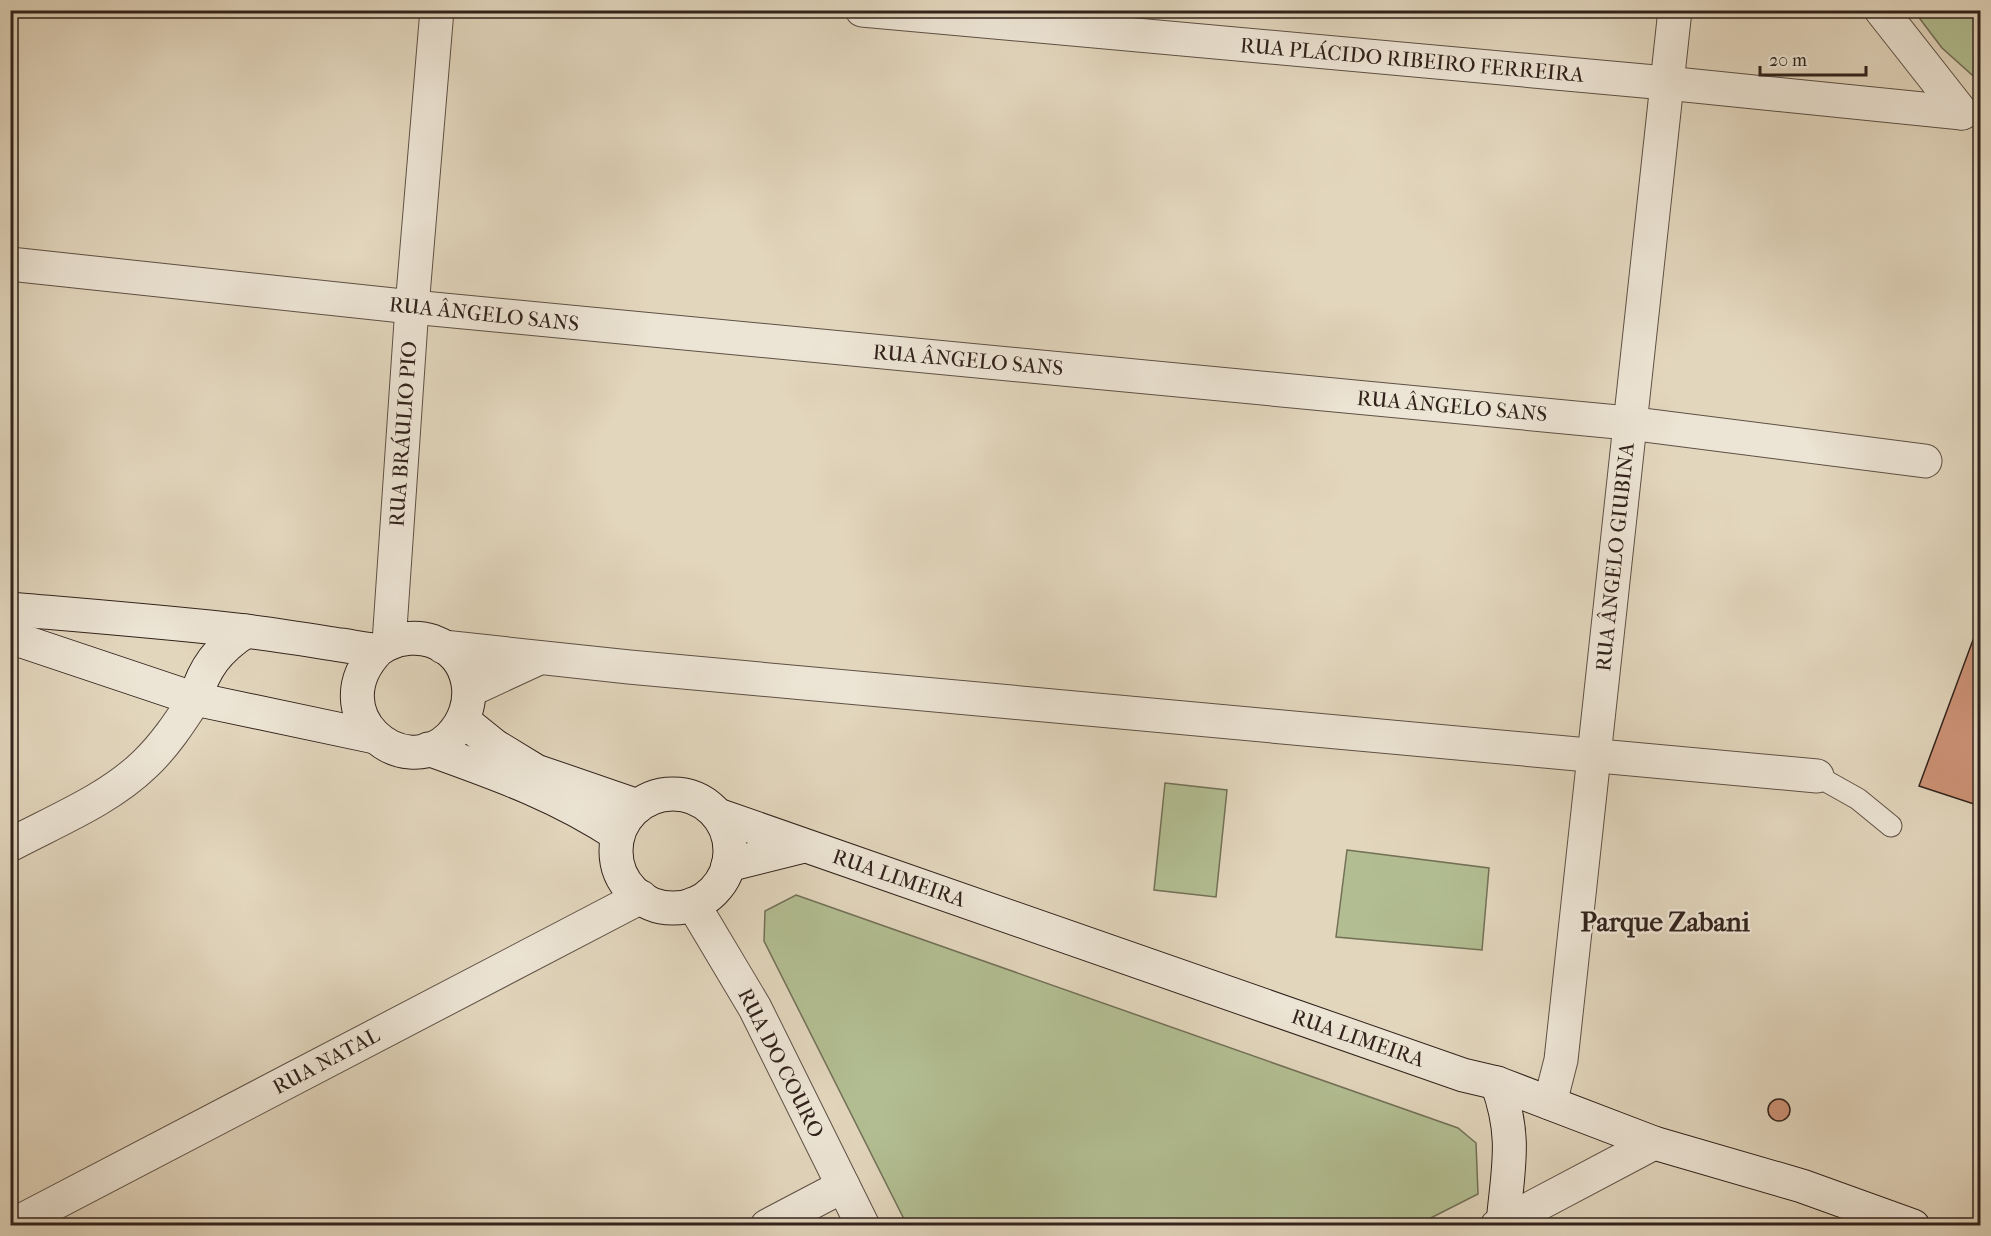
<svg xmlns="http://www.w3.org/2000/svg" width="1991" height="1236" font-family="'IM FELL French Canon',serif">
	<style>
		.green { fill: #b2be92; stroke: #727057; stroke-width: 1.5 }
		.building { fill: #cd9377; stroke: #32231c; stroke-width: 1.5 }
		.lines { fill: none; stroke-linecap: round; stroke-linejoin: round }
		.lane-casing { stroke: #5e5044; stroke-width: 23 }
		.street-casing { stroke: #5e5044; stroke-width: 35 }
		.secondary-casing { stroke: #32231c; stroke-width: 35 }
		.lane { stroke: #ece4d4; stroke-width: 21 }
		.street { stroke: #ece4d4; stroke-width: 33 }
		.secondary { stroke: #ece4d4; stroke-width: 33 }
		.labels { text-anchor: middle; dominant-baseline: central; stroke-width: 5; stroke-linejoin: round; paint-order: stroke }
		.street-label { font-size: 21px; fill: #32231c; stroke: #ece4d4 }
		.district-label { font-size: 27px; font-weight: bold; fill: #32231c; stroke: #ece4d4 }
	</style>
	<rect width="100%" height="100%" fill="#e2d6bd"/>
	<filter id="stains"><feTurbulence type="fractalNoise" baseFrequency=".00333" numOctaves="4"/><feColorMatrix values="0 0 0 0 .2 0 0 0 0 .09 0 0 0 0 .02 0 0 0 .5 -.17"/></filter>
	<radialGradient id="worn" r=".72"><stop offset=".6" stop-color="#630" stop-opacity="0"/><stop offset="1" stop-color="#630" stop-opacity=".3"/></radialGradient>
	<!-- green -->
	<g class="green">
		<path d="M1914 11H1980V82L1942 48Z"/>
		<path d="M1165 783 1227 790 1216 897 1154 890Z"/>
		<path d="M1347 850 1489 868 1482 950 1336 937Z"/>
		<path d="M796 895 1458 1128 1476 1143 1478 1194 1417 1225H907L764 941 765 911Z"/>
	</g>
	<!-- building -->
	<g class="building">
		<path d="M1980 621V806L1919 786Z"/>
		<circle cx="1779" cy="1110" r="11"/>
	</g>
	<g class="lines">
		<!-- lane casing -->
		<g class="lane-casing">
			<path id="lane" d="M1817 776 1858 799 1891 826"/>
		</g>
		<!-- street casing -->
		<g class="street-casing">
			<g id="street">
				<path d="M862 10 1666 83 1962 113"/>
				<path d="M1881 10 1962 113"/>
				<path d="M10 264 412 307 1628 423 1925 461"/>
				<path d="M389 643 412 307 437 10"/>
				<path d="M443 647 629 667 1817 776"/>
				<path d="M470 690 539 658"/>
				<path d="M10 845C55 821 108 800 145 764 165 745 180 722 195 699"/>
				<path d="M693 904 755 1008 863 1226"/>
				<path d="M1550 1103 1561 1060 1675 10"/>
				<path d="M11 1226 641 897"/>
				<path d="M767 1226 843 1186"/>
				<path d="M1497 1226 1654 1143"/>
			</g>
		</g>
		<!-- secondary casing -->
		<g class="secondary-casing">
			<g id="secondary">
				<path d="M10 609C89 616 167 622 245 631 277 635 308 640 340 645 351 646 364 650 376 650 380 650 383 646 388 644 400 638 418 636 432 641 474 656 480 707 450 737 403 784 318 713 378 650"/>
				<path d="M10 637 195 699 375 737"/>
				<path d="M195 699C204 668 218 649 246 631"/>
				<path d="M464 721 495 746 536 771 638 806"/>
				<path d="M428 749C497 774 556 794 618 835"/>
				<circle cx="673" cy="851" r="57"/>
				<path d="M718 815 1463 1075 1497 1083 1654 1143 1802 1186 1913 1226"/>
				<path d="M728 865 804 846"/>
				<path d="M1497 1083C1517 1137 1508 1168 1503 1223"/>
			</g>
		</g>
		<!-- lane -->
		<use href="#lane" class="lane"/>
		<!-- street -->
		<use href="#street" class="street"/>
		<!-- secondary -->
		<use href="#secondary" class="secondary"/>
	</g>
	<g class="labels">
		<!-- street labels -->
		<g class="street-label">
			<text transform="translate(1412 60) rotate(5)">RUA PLÁCIDO RIBEIRO FERREIRA</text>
			<text transform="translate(484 314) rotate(6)">RUA ÂNGELO SANS</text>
			<text transform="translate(968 360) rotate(5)">RUA ÂNGELO SANS</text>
			<text transform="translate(1452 406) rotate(5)">RUA ÂNGELO SANS</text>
			<text transform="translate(403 434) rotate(-86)">RUA BRÁULIO PIO</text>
			<text transform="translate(1615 557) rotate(-84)">RUA ÂNGELO GIUBINA</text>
			<text transform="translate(899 878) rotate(19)">RUA LIMEIRA</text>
			<text transform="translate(1358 1038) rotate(19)">RUA LIMEIRA</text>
			<text transform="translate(326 1061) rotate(-28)">RUA NATAL</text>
			<text transform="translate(781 1063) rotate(63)">RUA DO COURO</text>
		</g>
		<!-- district labels -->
		<g class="district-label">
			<text x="1665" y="922">Parque Zabani</text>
		</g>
	</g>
	<!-- margin -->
	<rect width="1991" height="1236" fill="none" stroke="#e2d6bd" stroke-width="36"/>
	<rect x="12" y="12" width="1967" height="1212" fill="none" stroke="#32231c" stroke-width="3"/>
	<rect x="18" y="18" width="1955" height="1200" fill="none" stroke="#32231c" stroke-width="1.5"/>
	<!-- scale -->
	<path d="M1760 66v9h106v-9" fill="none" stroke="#32231c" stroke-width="3"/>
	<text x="1769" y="66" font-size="18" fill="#32231c" stroke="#ece4d4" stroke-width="4.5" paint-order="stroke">20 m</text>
	<rect width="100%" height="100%" filter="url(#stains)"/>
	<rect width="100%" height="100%" fill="url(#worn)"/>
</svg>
